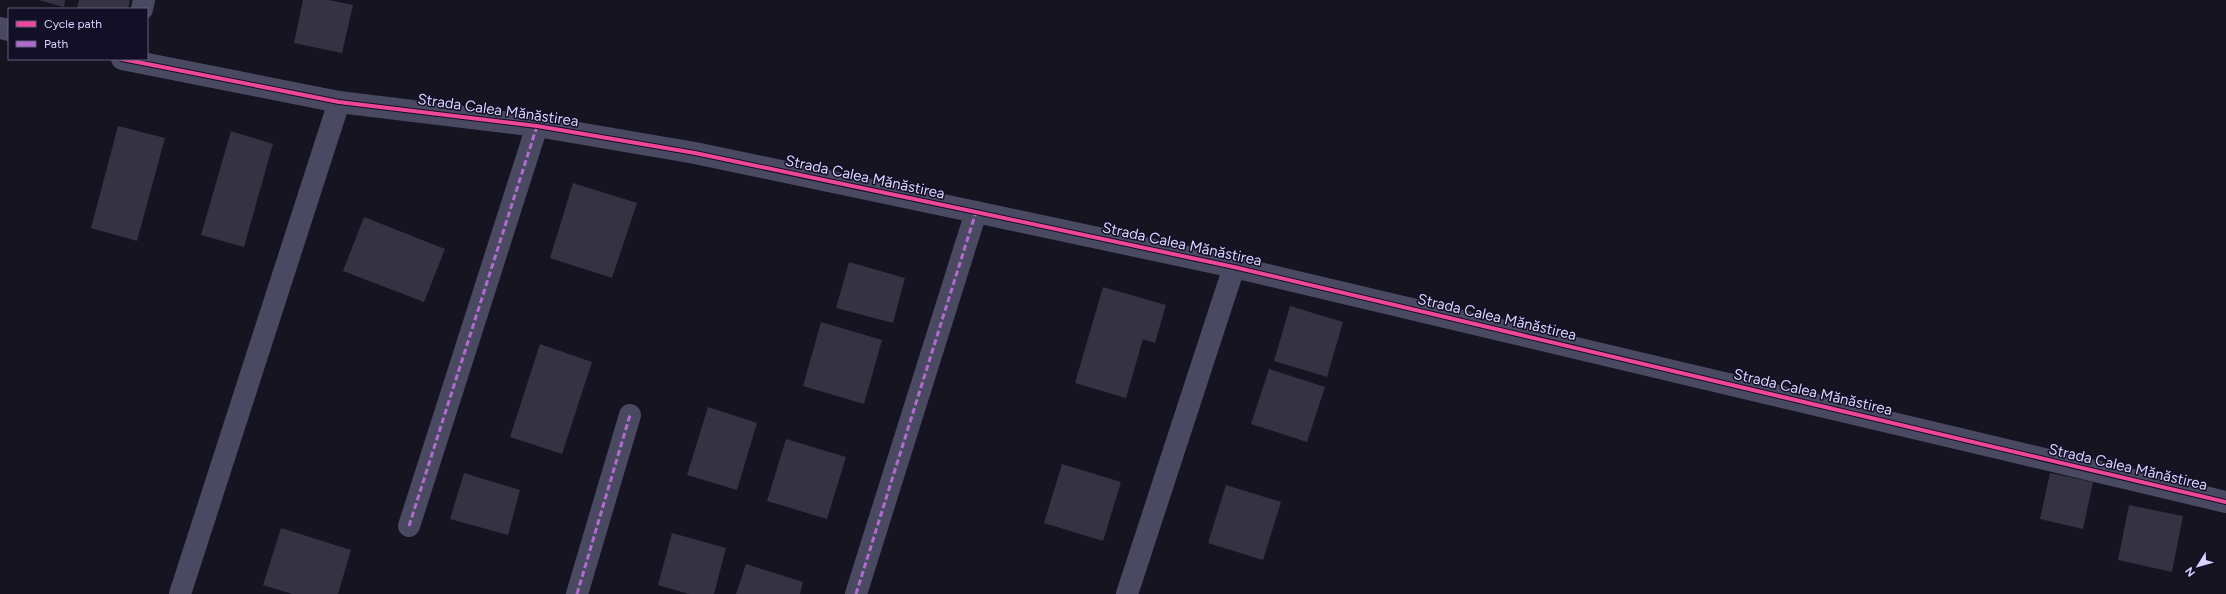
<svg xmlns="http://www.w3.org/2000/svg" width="2226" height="594" font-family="Figtree,sans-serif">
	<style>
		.building { fill: #343243 }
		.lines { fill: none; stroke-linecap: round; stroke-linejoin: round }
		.minor { stroke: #4a4962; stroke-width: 22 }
		.quiet { stroke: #b06ccc; stroke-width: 3; stroke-dasharray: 6 3; stroke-linecap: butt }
		.cycleway-casing { stroke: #130f26; stroke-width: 6 }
		.cycleway { stroke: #ed469a; stroke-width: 4 }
		.labels { text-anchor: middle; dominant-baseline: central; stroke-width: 3; stroke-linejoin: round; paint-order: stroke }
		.street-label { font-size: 15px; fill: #d9d4ff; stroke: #130f26 }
	</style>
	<rect width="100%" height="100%" fill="#161421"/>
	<!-- building -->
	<g class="building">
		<path d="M38 0H65L64 7Z"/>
		<path d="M79 0H130L128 9H77Z"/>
		<path d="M303 0H329L353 5 342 53 294 43Z"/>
		<path d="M118 126 165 138 137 241 91 228Z"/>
		<path d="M231 131 273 144 244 247 201 235Z"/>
		<path d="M573 183 637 203 612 278 550 258Z"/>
		<path d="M364 217 445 249 424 302 343 271Z"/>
		<path d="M849 262 905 278 893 323 836 308Z"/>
		<path d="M1103 287 1166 305 1155 343 1143 339 1126 398 1075 383Z"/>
		<path d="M1290 306 1343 322 1327 377 1274 361Z"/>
		<path d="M821 322 882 340 864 404 803 386Z"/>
		<path d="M540 344 592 362 562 454 510 437Z"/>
		<path d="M1269 369 1325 387 1307 442 1251 424Z"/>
		<path d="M708 407 757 423 737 490 687 475Z"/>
		<path d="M786 439 846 457 827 519 767 501Z"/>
		<path d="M1062 464 1121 482 1103 541 1044 523Z"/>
		<path d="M464 473 520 490 508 535 450 519Z"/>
		<path d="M2050 473 2093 482 2083 529 2040 519Z"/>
		<path d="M1226 485 1281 502 1263 560 1208 543Z"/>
		<path d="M2129 505 2183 516 2172 572 2118 560Z"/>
		<path d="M281 528 351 550 338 594H292L263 585Z"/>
		<path d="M672 533 726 548 714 594H689L658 585Z"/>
		<path d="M746 564 803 582 800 594H736Z"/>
	</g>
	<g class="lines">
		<!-- minor -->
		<g class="minor">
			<path d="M142 9 144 0"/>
			<path d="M0 28 9 30"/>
			<path d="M122 59 339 102 537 126 695 153 976 212 1234 267 2226 502"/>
			<path d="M409 526 537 126"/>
			<path d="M180 594 339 102"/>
			<path d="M577 594 630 415"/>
			<path d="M856 594 976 212"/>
			<path d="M1127 594 1234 267"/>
		</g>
		<!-- quiet -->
		<g class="quiet">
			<path d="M409 526 537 126"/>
			<path d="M577 594 630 415"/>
			<path d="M856 594 976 212"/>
		</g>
		<!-- cycleway casing -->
		<g class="cycleway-casing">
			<path id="cycleway" d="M122 59 339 102 537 126 695 153 976 212 1234 267 2226 502"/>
		</g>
		<!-- cycleway -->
		<use href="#cycleway" class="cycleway"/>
	</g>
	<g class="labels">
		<!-- street labels -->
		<g class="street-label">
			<text transform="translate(498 110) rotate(8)">Strada Calea Mănăstirea</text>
			<text transform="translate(865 177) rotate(12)">Strada Calea Mănăstirea</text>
			<text transform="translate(1182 244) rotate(12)">Strada Calea Mănăstirea</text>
			<text transform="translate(1497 317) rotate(13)">Strada Calea Mănăstirea</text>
			<text transform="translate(1813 392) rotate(13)">Strada Calea Mănăstirea</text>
			<text transform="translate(2128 467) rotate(13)">Strada Calea Mănăstirea</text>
		</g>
	</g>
	<!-- legend -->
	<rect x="8" y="8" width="140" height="52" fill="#130f26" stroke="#625e7d"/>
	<rect x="16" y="21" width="20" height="6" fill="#ed469a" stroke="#625e7d"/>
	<text x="44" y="28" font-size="12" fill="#d9d4ff">Cycle path</text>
	<rect x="16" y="41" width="20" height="6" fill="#b06ccc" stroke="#625e7d"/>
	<text x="44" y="48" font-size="12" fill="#d9d4ff">Path</text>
	<!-- north arrow -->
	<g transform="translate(2198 566) rotate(233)" stroke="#130f26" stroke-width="3" paint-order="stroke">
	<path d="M0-3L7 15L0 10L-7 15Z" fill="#d9d4ff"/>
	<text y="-6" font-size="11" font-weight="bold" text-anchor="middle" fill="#d9d4ff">N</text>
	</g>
</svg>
